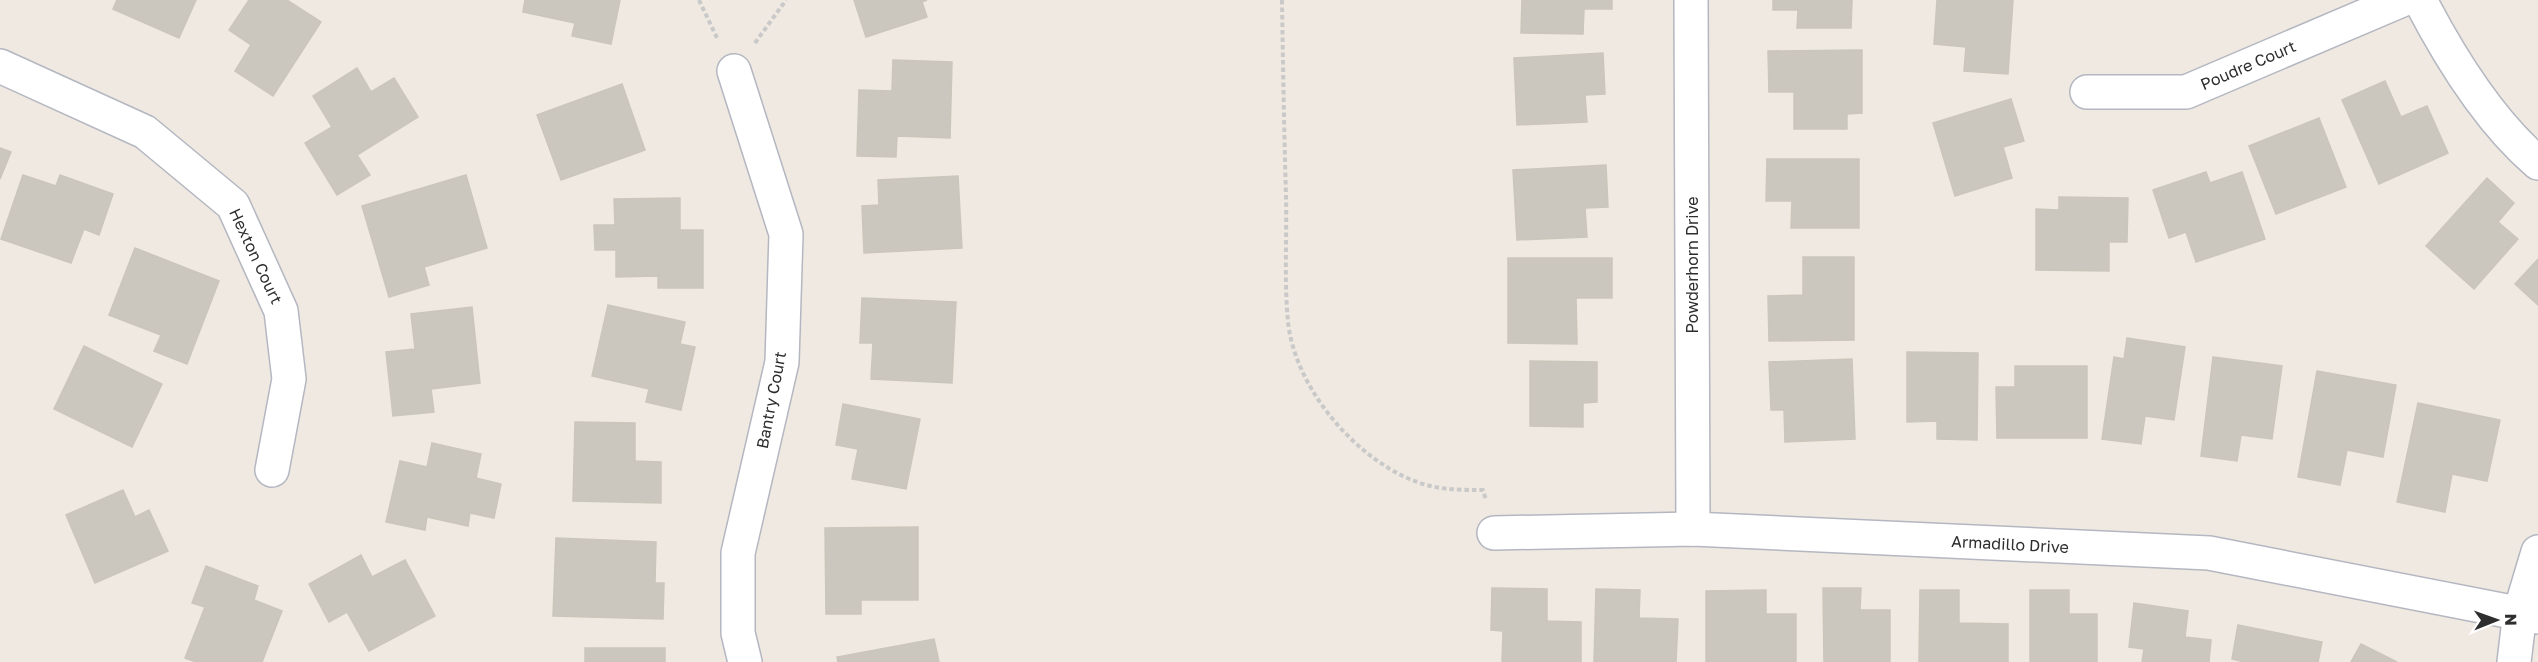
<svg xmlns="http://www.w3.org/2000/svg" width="2538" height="662" font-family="'Golos Text',sans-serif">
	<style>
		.building { fill: #cbc7bf; stroke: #cbc5ba; stroke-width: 1.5 }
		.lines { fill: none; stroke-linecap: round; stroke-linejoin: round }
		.street-casing { stroke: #b4b7c1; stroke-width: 36 }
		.secondary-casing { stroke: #b4b7c1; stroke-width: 36 }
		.path { stroke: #c9c9c9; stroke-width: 4; stroke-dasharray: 4.5 3; stroke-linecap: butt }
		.street { stroke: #fff; stroke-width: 33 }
		.secondary { stroke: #fff; stroke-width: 33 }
		.labels { text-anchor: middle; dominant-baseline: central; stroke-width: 4.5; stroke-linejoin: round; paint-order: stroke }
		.street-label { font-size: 16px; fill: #2e2e2e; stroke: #fff }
	</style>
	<rect width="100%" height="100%" fill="#efe9e1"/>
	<!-- building -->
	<g class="building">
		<path d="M117 0H196L179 38 113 9Z"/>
		<path d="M249 0H287L321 22 273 96 235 71 251 45 229 30Z"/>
		<path d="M525 0H620L611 44 572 36 575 23 523 12Z"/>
		<path d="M854 0H927L922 2 927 17 866 37Z"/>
		<path d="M1522 0H1612V9H1584L1583 34 1521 33Z"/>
		<path d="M1773 0H1852L1851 28H1797L1798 10H1773Z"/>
		<path d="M1937 0H2013L2008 74 1964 71 1966 47 1934 44Z"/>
		<path d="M1862 50V113L1847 114V129H1794V92H1769L1768 51Z"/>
		<path d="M1603 53 1605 94 1585 95 1587 122 1517 125 1514 58Z"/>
		<path d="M893 60 952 62 950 138 897 136 896 157 857 156 859 90 892 91Z"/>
		<path d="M357 68 371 92 394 78 418 117 357 155 370 175 337 195 305 143 332 127 313 96Z"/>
		<path d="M2385 81 2401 117 2427 106 2448 153 2379 184 2342 100Z"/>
		<path d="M622 84 645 150 561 180 537 115Z"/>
		<path d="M2011 99 2024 141 2003 147 2012 178 1955 196 1933 123Z"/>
		<path d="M2319 118 2346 187 2276 214 2249 146Z"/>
		<path d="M0 148 11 152 0 179Z"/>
		<path d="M1767 159H1859V228H1791L1792 201H1766Z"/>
		<path d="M1606 165 1608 207 1585 208 1587 237 1517 240 1513 170Z"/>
		<path d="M2206 172 2210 183 2242 172 2265 239 2196 262 2186 232 2169 238 2153 190Z"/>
		<path d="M23 175 56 186 60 175 113 194 99 235 84 229 71 263 1 239Z"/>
		<path d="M466 175 487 248 424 267 429 285 389 297 362 206Z"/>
		<path d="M958 176 962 248 864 253 862 206 879 205 878 180Z"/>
		<path d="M2487 178 2514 203 2498 222 2518 239 2474 289 2426 246Z"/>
		<path d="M2059 197 2128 198 2127 242H2109V271L2036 270V209L2059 210Z"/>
		<path d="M680 198V230H703V288H658V276L616 277V250H595L594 225H615L614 199Z"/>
		<path d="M135 248 219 281 187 364 154 351 161 335 109 315Z"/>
		<path d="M1803 257H1854V340L1769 341 1768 296 1803 295Z"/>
		<path d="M1508 258H1612V298H1576L1577 344 1508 343Z"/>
		<path d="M2538 259V305L2515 284Z"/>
		<path d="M862 298 956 302 952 383 871 379 873 343H860Z"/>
		<path d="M608 305 685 322 680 344 695 347 681 410 646 402 649 389 592 376Z"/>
		<path d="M472 307 480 383 431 389 434 412 393 416 386 352 415 349 411 314Z"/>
		<path d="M2127 338 2185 347 2174 420 2145 416 2141 444 2102 439 2114 357 2124 359Z"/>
		<path d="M84 346 162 384 132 447 54 409Z"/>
		<path d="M1907 352 1978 353 1977 440 1937 439V421L1907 422Z"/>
		<path d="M2213 357 2282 366 2272 439 2241 435 2237 461 2201 456Z"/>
		<path d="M1852 359 1855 439 1785 442 1784 410H1771L1769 362Z"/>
		<path d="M1530 361 1597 362V402L1583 403V427L1530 426Z"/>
		<path d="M2015 366H2087V438H1997L1996 387H2015Z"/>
		<path d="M2317 371 2396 385 2383 457 2347 450 2340 485 2298 477Z"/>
		<path d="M2418 403 2500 420 2487 481 2452 474 2445 512 2397 502Z"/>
		<path d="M843 404 920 419 906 489 852 479 858 449 836 445Z"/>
		<path d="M575 422 635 423V461L661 462V503L573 501Z"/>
		<path d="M432 443 481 454 476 478 501 484 494 518 470 513 468 526 427 517 425 530 386 522 400 461 427 467Z"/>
		<path d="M123 490 135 517 149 510 168 551 95 583 66 515Z"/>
		<path d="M918 527V600H861V614H826L825 528Z"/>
		<path d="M556 538 656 542 655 583H664L663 619 553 616Z"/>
		<path d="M361 555 372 577 405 560 435 616 369 651 347 612 329 622 309 584Z"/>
		<path d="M206 566 258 586 254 600 282 611 262 662H196L185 658 205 607 192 603Z"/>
		<path d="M1492 588 1547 589V621L1581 622V662H1502L1503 631 1491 630Z"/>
		<path d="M1823 588H1861L1860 610H1890V662H1824Z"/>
		<path d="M1596 589 1640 590 1639 618 1678 619 1676 662H1594Z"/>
		<path d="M1766 590V614H1796V662H1706V591Z"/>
		<path d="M1920 590H1959V623L2008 624V662H1919Z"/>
		<path d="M2030 590H2069V614H2097V662H2030Z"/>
		<path d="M2134 603 2188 611 2185 637 2211 640 2209 662H2142L2144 649 2129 647Z"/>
		<path d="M2238 625 2322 642 2318 662H2244L2232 659Z"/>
		<path d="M934 639 939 662H838L837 657Z"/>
		<path d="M2361 644 2397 662H2351Z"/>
		<rect x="585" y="648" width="80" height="14"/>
	</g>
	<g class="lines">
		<!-- street casing -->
		<g class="street-casing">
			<g id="street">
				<path d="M1691 0 1693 529"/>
				<path d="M2420 0C2449 56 2490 122 2538 163"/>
				<path d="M0 66 145 132 233 205 281 311 289 379 272 470"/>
				<path d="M734 71 786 234 782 362 738 553V633L745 662"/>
				<path d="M2087 92H2186L2402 0"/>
				<path d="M1494 533 1693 529 2209 553 2538 617"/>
			</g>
		</g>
		<!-- secondary casing -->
		<g class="secondary-casing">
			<path id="secondary" d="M2514 662 2520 612 2538 552"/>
		</g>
		<!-- path -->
		<g class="path">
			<path d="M699 0 718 40"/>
			<path d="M1282 0C1283 65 1284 130 1286 195 1287 237 1284 281 1288 322 1295 387 1353 456 1412 480 1435 490 1459 490 1483 490L1486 500"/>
			<path d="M755 43 786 0"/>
		</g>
		<!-- street -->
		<use href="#street" class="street"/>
		<!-- secondary -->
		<use href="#secondary" class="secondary"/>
	</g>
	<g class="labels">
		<!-- street labels -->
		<g class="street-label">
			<text transform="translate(2248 65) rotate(-23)">Poudre Court</text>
			<text transform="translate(256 256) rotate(65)">Hexton Court</text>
			<text transform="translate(1692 265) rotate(-90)">Powderhorn Drive</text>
			<text transform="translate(771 400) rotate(-79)">Bantry Court</text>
			<text transform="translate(2010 544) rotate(3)">Armadillo Drive</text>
		</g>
	</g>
	<!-- north arrow -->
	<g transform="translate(2496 620) rotate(89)" stroke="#ffffff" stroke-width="4.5" paint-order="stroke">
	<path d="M0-4.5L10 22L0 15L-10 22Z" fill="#2e2e2e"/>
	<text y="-9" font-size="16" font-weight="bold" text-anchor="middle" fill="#2e2e2e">N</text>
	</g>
</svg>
